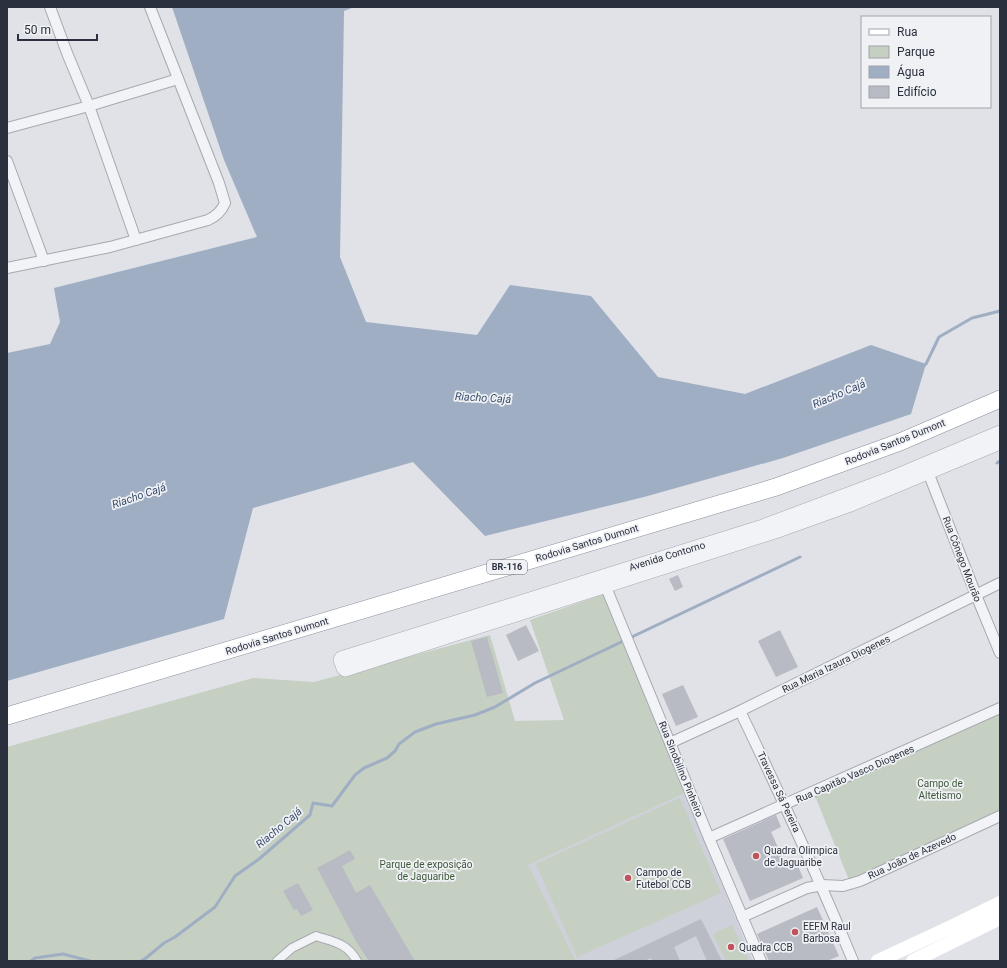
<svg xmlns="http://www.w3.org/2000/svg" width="1007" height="968" font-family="Roboto,sans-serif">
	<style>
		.built { fill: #ced1d9 }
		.green { fill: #c5d0c2 }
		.water { fill: #9faec3 }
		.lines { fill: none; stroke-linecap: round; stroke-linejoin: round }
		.stream { stroke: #9faec3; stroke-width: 3 }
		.building { fill: #b8bbc3 }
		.pedestrian-casing { stroke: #a6a9b1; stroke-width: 10 }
		.minor-casing { stroke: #a6a9b1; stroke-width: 12 }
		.tertiary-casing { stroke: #a6a9b1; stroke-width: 14 }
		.trunk-casing { stroke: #898f9c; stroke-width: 18 }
		.pedestrian { stroke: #f2f3f6; stroke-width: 8 }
		.minor { stroke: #f2f3f6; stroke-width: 10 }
		.tertiary { stroke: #f2f3f6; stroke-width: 13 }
		.secondary { stroke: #fff; stroke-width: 14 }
		.trunk { stroke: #fff; stroke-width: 17 }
		.poi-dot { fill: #be535c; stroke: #eff1f5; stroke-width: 1.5 }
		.labels { text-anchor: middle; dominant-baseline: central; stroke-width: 3.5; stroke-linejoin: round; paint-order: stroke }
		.shield { fill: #eff1f5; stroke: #656a74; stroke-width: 1 }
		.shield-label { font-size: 9px; font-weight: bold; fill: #2a303d }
		.street-label { font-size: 10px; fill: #2a303d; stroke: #eff1f5 }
		.park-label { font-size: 10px; fill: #3d5739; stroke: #eff1f5 }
		.poi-label { font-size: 10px; fill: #2a303d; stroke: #eff1f5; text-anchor: start }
		.water-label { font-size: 11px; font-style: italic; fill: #394d6c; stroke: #eff1f5 }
	</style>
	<rect width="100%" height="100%" fill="#e0e2e7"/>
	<!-- built -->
	<path class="built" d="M685 793 753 961H576L527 865Z"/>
	<!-- green -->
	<g class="green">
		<path d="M604 594 685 793 528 865 576 961H7V747L253 678 314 682 490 635 515 721 564 720 530 620Z"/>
		<path d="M1000 711V812L849 880 815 796Z"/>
		<path d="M680 798 721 893 577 957 536 864Z"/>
		<path d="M732 925 749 961H726L713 934Z"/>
	</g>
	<!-- water -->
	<path class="water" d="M172 7H354L344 11 340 257 366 322 477 335 510 285 591 296 658 377 745 394 871 345 926 364 911 414 783 458 644 497 485 536 413 462 253 508 224 619 7 681V353L50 344 60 322 54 288 257 237 224 160Z"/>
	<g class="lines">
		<!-- stream -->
		<g class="stream">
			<path d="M923 366 926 364 939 337 972 318 1000 311"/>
			<path d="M997 463 1000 461"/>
			<path d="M31 961 35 958 63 954 90 961"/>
			<path d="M141 961 146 958 164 943 175 937 215 907 235 876 259 859 310 815 313 803 332 806 355 775 364 768 387 758 395 751 399 744 415 732 436 724 475 715 495 707 535 683 800 557"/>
		</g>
	</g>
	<!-- building -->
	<g class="building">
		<path d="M678 575 683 587 675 591 669 579Z"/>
		<path d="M526 625 539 651 518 661 506 635Z"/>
		<path d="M780 630 798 667 776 677 758 641Z"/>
		<path d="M487 637 503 693 487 697 471 641Z"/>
		<path d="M683 685 698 717 676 726 662 694Z"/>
		<path d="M776 815 781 827 771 832 786 865 796 861 803 878 750 901 723 839Z"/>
		<path d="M350 850 355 859 342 866 356 893 370 885 415 961H369L357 943 317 868Z"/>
		<path d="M298 883 313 910 301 916 297 909 294 910 283 891Z"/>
		<path d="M817 907 839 956 827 961H769L757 934Z"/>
		<path d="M701 919 722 961H707L696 936 674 947 680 961H652L651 958 644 961H612Z"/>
	</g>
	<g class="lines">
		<!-- pedestrian casing -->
		<g class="pedestrian-casing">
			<path id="pedestrian" d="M277 961 292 948 316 936C334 942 347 943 357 961"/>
		</g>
		<!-- minor casing -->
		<g class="minor-casing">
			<g id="minor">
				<path d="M50 7 67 53 89 106 136 240"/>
				<path d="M7 128 89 106 178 79"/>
				<path d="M7 161 44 261"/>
				<path d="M7 268 110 247 208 220C216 216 221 212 225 203L219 183 150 7"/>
				<path d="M926 467 976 595 1000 653"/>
				<path d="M603 580 709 838 761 961"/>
				<path d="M740 711C780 794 818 876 853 961"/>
				<path d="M670 743 740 711 1000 583"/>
				<path d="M709 838 1000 708"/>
				<path d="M742 917 807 888 822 885 843 886 860 881 1000 816"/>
			</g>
		</g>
		<!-- tertiary casing -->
		<g class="tertiary-casing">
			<path id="tertiary" d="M1000 432 893 477 760 527 341 658 340 660 343 668 345 670 781 530 848 506 1000 443"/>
		</g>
		<!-- trunk casing -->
		<g class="trunk-casing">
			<path id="trunk" d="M7 716 776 487 900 442 1000 399"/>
		</g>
		<!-- pedestrian -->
		<use href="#pedestrian" class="pedestrian"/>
		<!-- minor -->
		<use href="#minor" class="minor"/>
		<!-- tertiary -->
		<use href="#tertiary" class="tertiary"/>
		<!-- secondary -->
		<g class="secondary">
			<path d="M878 961 953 926 1000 903"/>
			<path d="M913 961 1000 918"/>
		</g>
		<!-- trunk -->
		<use href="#trunk" class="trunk"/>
	</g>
	<!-- markers -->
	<g class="poi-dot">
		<circle cx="756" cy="856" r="4"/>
		<circle cx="628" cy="878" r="4"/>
		<circle cx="795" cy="932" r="4"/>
		<circle cx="731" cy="947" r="4"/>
	</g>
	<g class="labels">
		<!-- shield labels -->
		<rect class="shield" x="487" y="560" width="40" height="14" rx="3"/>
		<g class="shield-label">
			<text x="507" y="567">BR-116</text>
		</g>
		<!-- street labels -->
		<g class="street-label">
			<text transform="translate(895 442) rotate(-22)">Rodovia Santos Dumont</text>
			<text transform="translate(587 543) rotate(-17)">Rodovia Santos Dumont</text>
			<text transform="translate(667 556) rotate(-17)">Avenida Contorno</text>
			<text transform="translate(962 559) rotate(69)">Rua Cônego Mourão</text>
			<text transform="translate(277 636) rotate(-17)">Rodovia Santos Dumont</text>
			<text transform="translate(836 664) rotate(-26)">Rua Maria Izaura Diogenes</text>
			<text transform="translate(681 769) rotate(68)">Rua Sinobilino Pinheiro</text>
			<text transform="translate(855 774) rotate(-24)">Rua Capitão Vasco Diogenes</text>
			<text transform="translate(779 792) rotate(65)">Travessa Sá Pereira</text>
			<text transform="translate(912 856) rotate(-25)">Rua João de Azevedo</text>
		</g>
		<!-- park labels -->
		<g class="park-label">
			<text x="940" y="783">Campo de<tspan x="940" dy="12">Altetismo</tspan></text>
			<text x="426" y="864">Parque de exposição<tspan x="426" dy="12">de Jaguaribe</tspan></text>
		</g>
		<!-- poi labels -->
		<g class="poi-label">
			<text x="764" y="850">Quadra Olimpica<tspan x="764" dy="12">de Jaguaribe</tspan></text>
			<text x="636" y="872">Campo de<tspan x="636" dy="12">Futebol CCB</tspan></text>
			<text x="803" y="926">EEFM Raul<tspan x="803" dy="12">Barbosa</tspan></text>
			<text x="739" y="947">Quadra CCB</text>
		</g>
		<!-- water labels -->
		<g class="water-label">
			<text transform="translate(839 394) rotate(-23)">Riacho Cajá</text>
			<text transform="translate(483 398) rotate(3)">Riacho Cajá</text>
			<text transform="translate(139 496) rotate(-19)">Riacho Cajá</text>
			<text transform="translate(279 828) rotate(-40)">Riacho Cajá</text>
		</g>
	</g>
	<!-- border -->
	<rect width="1007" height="968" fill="none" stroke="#2a303d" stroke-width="16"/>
	<!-- legend -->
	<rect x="861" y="16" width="130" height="92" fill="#eff1f5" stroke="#a0a4ab"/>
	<rect x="869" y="29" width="20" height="6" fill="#ffffff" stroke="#a0a4ab"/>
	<text x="897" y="36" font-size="12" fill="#2a303d">Rua</text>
	<rect x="869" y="46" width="20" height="12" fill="#c5d0c2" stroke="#a0a4ab"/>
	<text x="897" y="56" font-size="12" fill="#2a303d">Parque</text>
	<rect x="869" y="66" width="20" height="12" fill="#9faec3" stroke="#a0a4ab"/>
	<text x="897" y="76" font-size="12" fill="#2a303d">Água</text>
	<rect x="869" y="86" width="20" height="12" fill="#b8bbc3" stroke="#a0a4ab"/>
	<text x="897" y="96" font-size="12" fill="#2a303d">Edifício</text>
	<!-- scale -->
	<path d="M18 34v6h79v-6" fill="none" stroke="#2a303d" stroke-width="2"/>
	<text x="24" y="34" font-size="12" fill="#2a303d" stroke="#eff1f5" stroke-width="3" paint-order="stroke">50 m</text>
</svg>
